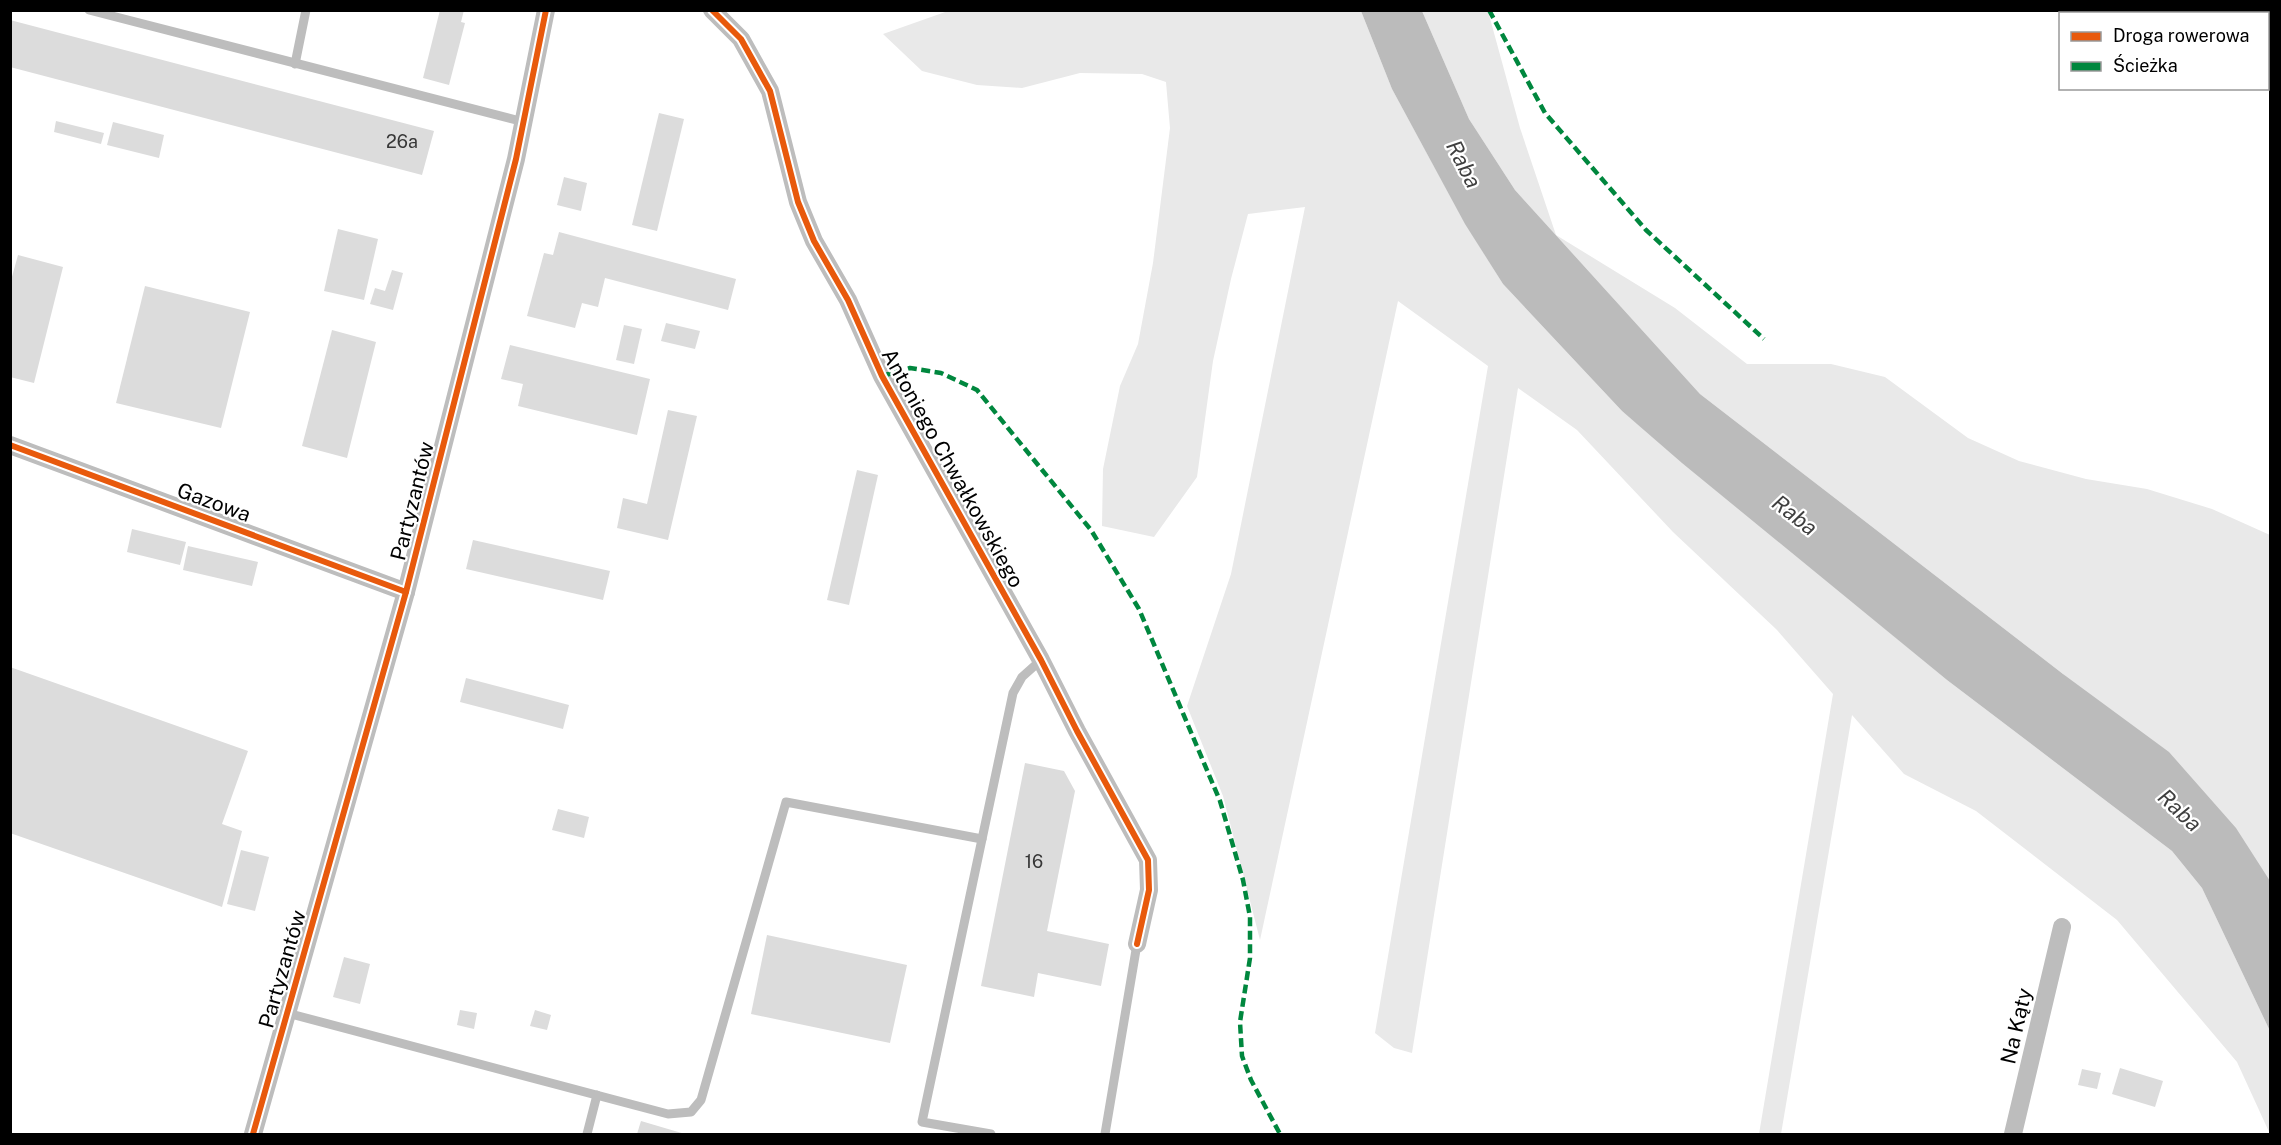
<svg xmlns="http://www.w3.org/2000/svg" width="2281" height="1145" font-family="'Public Sans',sans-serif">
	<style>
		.green { fill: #e9e9e9 }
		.water { fill: #bbb }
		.building { fill: #dcdcdc }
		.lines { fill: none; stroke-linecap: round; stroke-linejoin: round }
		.lane { stroke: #bdbdbd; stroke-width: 9 }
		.street { stroke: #bdbdbd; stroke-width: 18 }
		.quiet { stroke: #00873e; stroke-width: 4.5; stroke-dasharray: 9 4.5; stroke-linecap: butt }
		.cycleway-casing { stroke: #fff; stroke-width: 10 }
		.cycleway { stroke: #e8590c; stroke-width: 6 }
		.labels { text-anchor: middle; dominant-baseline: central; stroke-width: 4.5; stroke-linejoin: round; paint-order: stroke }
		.number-label { font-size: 18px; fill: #373737 }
		.street-label { font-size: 21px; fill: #000; stroke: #fff }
		.water-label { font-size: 22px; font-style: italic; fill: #3f3f3f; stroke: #fff }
	</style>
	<rect width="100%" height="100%" fill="#fff"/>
	<!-- green -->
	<g class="green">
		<path d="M948 11H1361L1392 89 1465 223 1503 284 1622 411 1947 680 2172 851 2202 888 2270 1031V1134L2237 1062 2117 920 1976 811 1904 774 1852 715 1781 1134H1759L1833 694 1777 630 1673 532 1577 430 1518 388 1412 1053 1394 1048 1375 1033 1488 366 1398 301 1260 940 1223 796 1187 706 1231 574 1305 207 1248 214 1231 279 1213 361 1197 477 1154 537 1102 526 1103 469 1120 386 1138 344 1153 263 1170 128 1166 82 1142 74 1080 73 1022 88 977 85 922 71 883 34Z"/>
		<path d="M1422 11H1488L1520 128 1556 235 1675 308 1747 364H1831L1885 377 1968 438 2019 461 2086 479 2147 489 2212 509 2270 535V881L2063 674 1700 394 1515 190 1469 119Z"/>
	</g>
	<!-- water -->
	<path class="water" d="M1361 11H1422L1469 119 1515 190 1700 394 2063 674 2169 752 2236 828 2270 881V1031L2202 888 2172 851 1947 680 1682 463 1622 411 1503 284 1465 224 1392 89Z"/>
	<!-- building -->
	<g class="building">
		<path d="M440 10H464L461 22 465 23 449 85 423 78Z"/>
		<path d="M10 20 434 131 422 175 10 67Z"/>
		<path d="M659 113 684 119 657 231 632 225Z"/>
		<path d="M56 121 104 133 101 144 54 132Z"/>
		<path d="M113 122 164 135 159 158 107 145Z"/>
		<path d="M564 177 587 183 581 211 557 205Z"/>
		<path d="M338 229 378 239 364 300 324 291Z"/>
		<path d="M559 232 736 279 728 310 605 278 598 307 582 303 575 328 527 316 544 253 553 255Z"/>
		<path d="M18 255 63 267 34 383 10 377V284Z"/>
		<path d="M392 270 403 273 393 310 370 304 375 288 385 291Z"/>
		<path d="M145 286 250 312 221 428 116 403Z"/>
		<path d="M666 323 700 331 695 349 661 341Z"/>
		<path d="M624 325 642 329 634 364 616 360Z"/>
		<path d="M332 330 376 342 347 458 302 446Z"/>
		<path d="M510 345 650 379 637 435 518 406 523 384 501 379Z"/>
		<path d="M668 410 697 416 668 540 617 528 623 498 647 504Z"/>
		<path d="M857 470 878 475 849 605 827 600Z"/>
		<path d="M132 529 186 542 180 565 127 552Z"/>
		<path d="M473 540 610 571 603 600 466 569Z"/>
		<path d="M188 546 258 562 252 586 183 570Z"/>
		<path d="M10 667 248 751 222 824 242 831 222 907 10 833Z"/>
		<path d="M466 678 569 705 563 729 460 702Z"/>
		<path d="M1025 763 1064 771 1075 791 1047 931 1109 944 1101 986 1038 973 1034 997 981 986Z"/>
		<path d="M558 809 589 817 584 838 552 830Z"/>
		<path d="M241 850 269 857 255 911 227 904Z"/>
		<path d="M767 935 907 965 890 1043 751 1014Z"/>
		<path d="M344 957 370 964 360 1004 333 997Z"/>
		<path d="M460 1010 477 1013 474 1029 457 1025Z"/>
		<path d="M535 1010 551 1015 547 1030 530 1026Z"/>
		<path d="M2120 1068 2163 1081 2155 1107 2112 1094Z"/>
		<path d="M2082 1069 2101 1073 2097 1089 2078 1085Z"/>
		<path d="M641 1121 685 1134H637Z"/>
	</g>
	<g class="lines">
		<!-- lane -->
		<g class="lane">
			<path d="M89 10 524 122"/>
			<path d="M295 64 306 10"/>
			<path d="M287 1013 668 1114 691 1112 701 1100 786 802 982 839"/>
			<path d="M587 1134 597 1095"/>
			<path d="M991 1134 922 1122 1013 693 1022 677 1041 660"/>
			<path d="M1105 1134 1137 944"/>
		</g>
		<!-- street -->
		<g class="street">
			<path d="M712 10 741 39 770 91 798 202 814 241 848 300 882 376 1041 660 1077 731 1148 860 1149 890 1137 944"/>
			<path d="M10 445 406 592"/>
			<path d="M253 1134 406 592 516 159 546 10"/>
			<path d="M2013 1134 2062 927"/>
		</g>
		<!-- quiet -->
		<g class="quiet">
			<path d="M1489 10 1545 113 1646 230 1764 339"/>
			<path d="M882 376 910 368 941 373 977 390 1091 530 1139 609 1220 801 1243 880 1250 917V958L1240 1022 1242 1056 1251 1080 1280 1134"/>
		</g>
		<!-- cycleway casing -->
		<g class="cycleway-casing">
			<g id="cycleway">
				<path d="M712 10 741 39 770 91 798 202 814 241 848 300 882 376 1041 660 1077 731 1148 860 1149 890 1137 944"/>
				<path d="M10 445 406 592"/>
				<path d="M253 1134 406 592 516 159 546 10"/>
			</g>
		</g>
		<!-- cycleway -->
		<use href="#cycleway" class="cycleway"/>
	</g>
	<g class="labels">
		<!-- number labels -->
		<g class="number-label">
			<text x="402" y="141">26a</text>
			<text x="1034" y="861">16</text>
		</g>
		<!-- street labels -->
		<g class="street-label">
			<text transform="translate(953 468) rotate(61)">Antoniego Chwałkowskiego</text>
			<text transform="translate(412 501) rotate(-76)">Partyzantów</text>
			<text transform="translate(214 502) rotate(20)">Gazowa</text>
			<text transform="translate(282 969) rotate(-74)">Partyzantów</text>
			<text transform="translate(2016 1026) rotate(-77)">Na Kąty</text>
		</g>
		<!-- water labels -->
		<g class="water-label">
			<text transform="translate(1464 164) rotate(63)">Raba</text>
			<text transform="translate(1795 515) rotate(38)">Raba</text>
			<text transform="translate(2180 810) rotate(43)">Raba</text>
		</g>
	</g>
	<!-- border -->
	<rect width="2281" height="1145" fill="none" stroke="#000000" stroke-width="24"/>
	<!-- legend -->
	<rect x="2059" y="12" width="210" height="78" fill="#ffffff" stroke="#999999" stroke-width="1.5"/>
	<rect x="2071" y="32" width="30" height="9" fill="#e8590c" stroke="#999999" stroke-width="1.5"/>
	<text x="2113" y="42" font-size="18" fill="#000000">Droga rowerowa</text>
	<rect x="2071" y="62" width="30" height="9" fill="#00873e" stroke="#999999" stroke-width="1.5"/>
	<text x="2113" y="72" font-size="18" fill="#000000">Ścieżka</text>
</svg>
